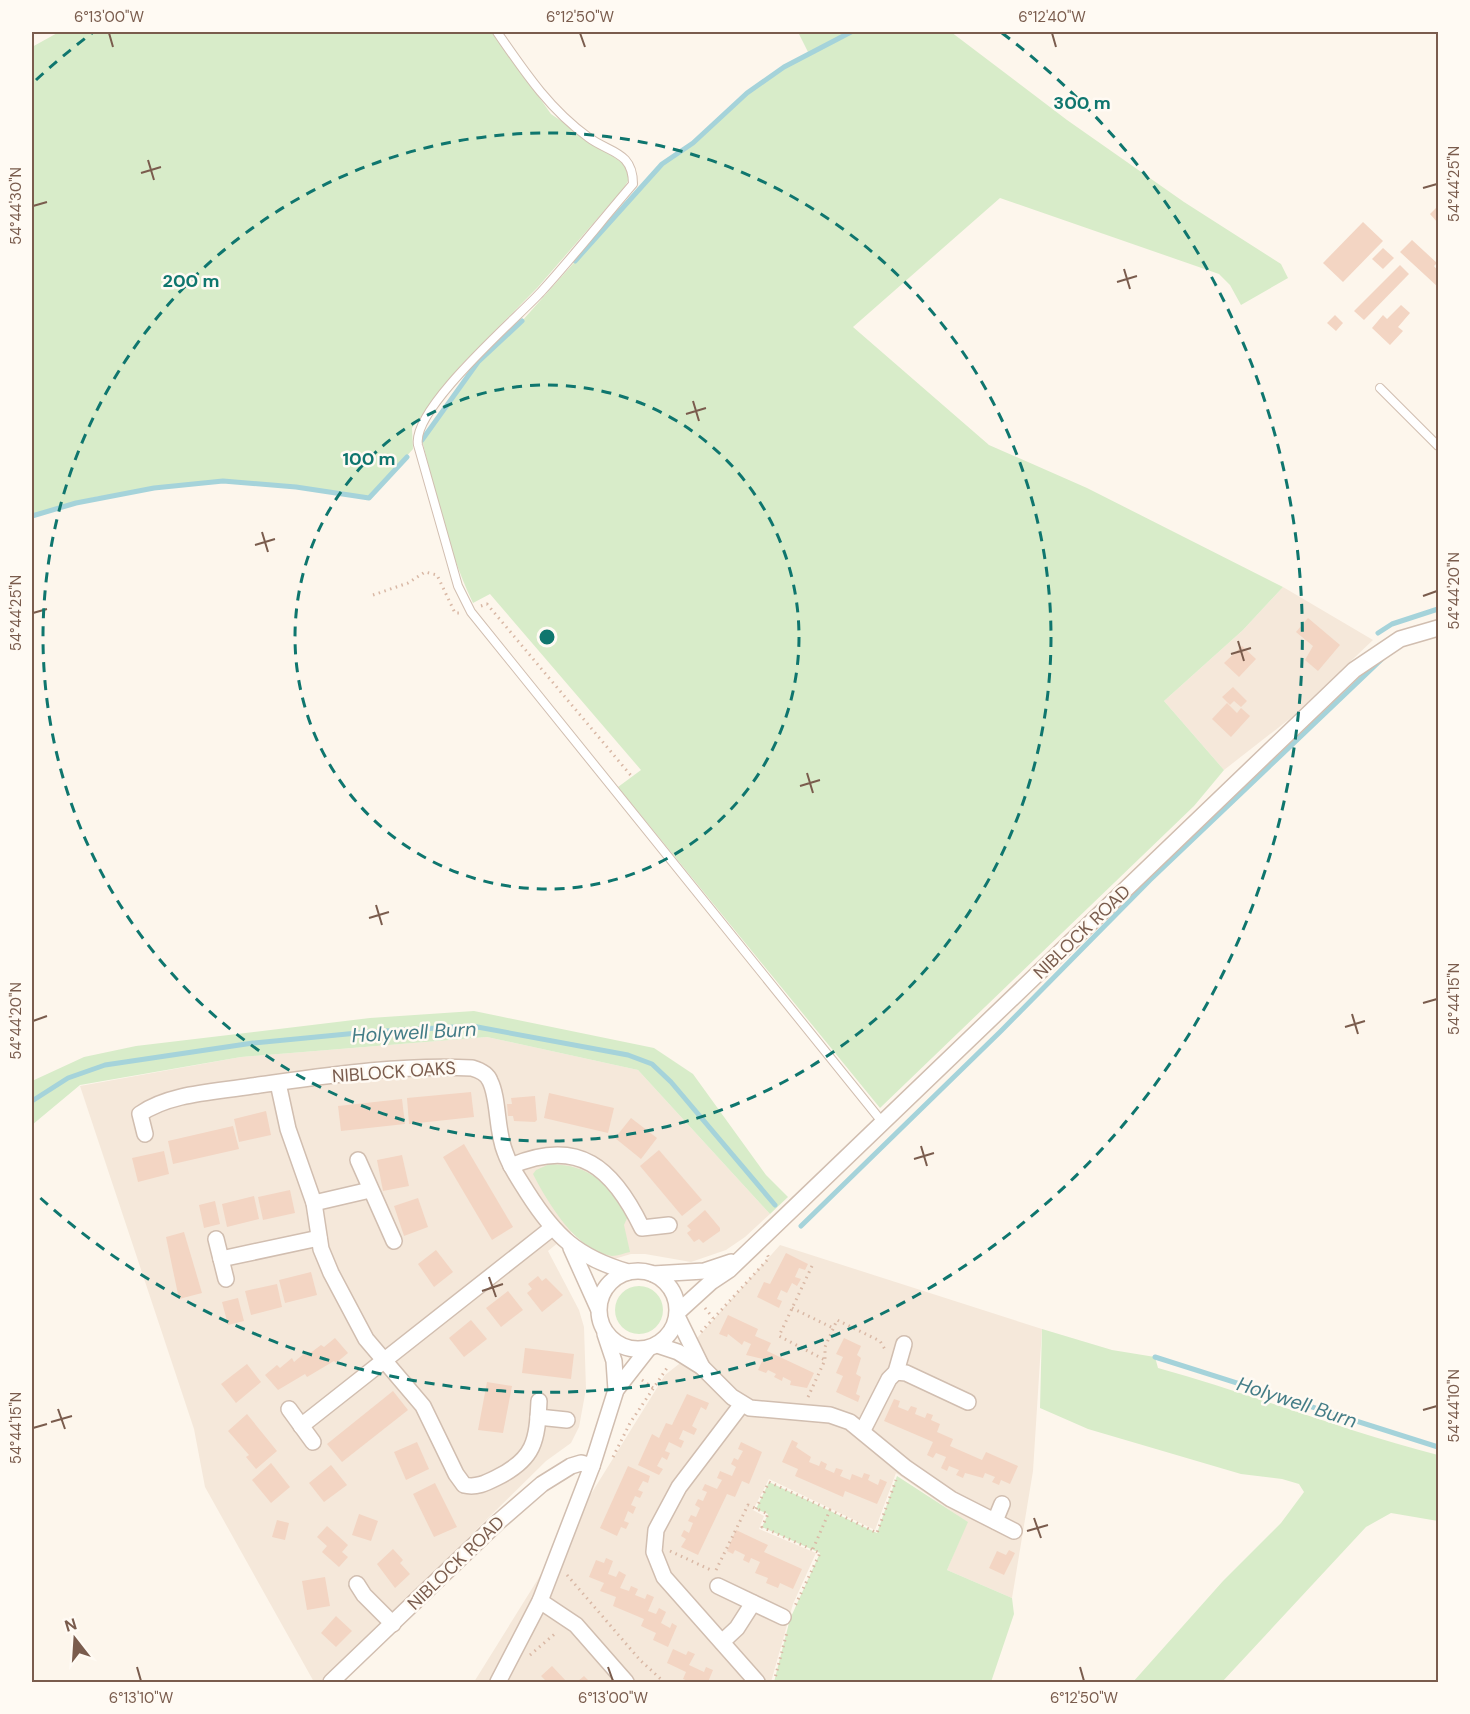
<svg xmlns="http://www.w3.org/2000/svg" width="1470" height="1714" font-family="'DM Sans',sans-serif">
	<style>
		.residential { fill: #f5e8da }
		.green { fill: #d8ecc9 }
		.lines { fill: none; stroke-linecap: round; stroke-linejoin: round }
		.stream { stroke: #a5d3da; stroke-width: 5 }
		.building { fill: #f3d5c3 }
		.service-casing { stroke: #d1beb0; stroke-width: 10 }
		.minor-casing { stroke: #d1beb0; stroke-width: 18 }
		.path { stroke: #d9b8a5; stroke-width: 3; stroke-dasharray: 1.5 4.5; stroke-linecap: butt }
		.service { stroke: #fff; stroke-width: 8 }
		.minor { stroke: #fff; stroke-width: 15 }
		.ticks { fill: none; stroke: #7a5c4d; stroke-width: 2 }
		.ring { fill: none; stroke: #0f766e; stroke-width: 3; stroke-dasharray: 10 8 }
		.labels { text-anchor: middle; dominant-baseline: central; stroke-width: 5; stroke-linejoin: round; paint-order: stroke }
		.street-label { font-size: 18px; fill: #7a5c4d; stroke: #fffaf3 }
		.water-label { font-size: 20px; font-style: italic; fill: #437c86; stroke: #fffaf3 }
		.centre { fill: #0f766e; stroke: #fffaf3; stroke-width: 3 }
		.ring-label { font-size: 18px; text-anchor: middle; font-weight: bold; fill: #0f766e; stroke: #fffaf3; stroke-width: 5; stroke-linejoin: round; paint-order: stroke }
		.neatline { fill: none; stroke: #7a5c4d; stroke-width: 2 }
		.ticks-label { font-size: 15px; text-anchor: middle; fill: #7a5c4d }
	</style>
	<rect width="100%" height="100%" fill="#fdf6ec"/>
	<!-- residential -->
	<g class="residential">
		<path d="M1283 587 1373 640 1292 717 1224 770 1164 701 1243 630Z"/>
		<path d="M487 1037 638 1070 770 1214 745 1237 726 1250 691 1262 645 1254H631L614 1259 596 1251 571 1232 548 1251 579 1310 584 1327 586 1389 579 1427 571 1443 546 1461 322 1682H314L205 1487 194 1429 80 1086 241 1057Z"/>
		<path d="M780 1245 1042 1329 1033 1471 1012 1598 947 1570 967 1522 896 1473 875 1530 769 1479 753 1510 764 1516 759 1529 816 1553 793 1604 771 1682H474L665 1375 679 1364 697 1338Z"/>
	</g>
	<!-- green -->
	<g class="green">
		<path d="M59 32H493L551 114 624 164 630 178 623 189 538 287 461 365 412 428 413 449 369 498 320 489 214 480 95 497 32 516V47Z"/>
		<path d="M798 32H951L1067 120 1184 202 1281 264 1288 278 1241 305 1230 285 1219 274 1000 198 853 327 989 445 1087 488 1283 587 1243 630 1164 701 1224 770 1194 806 880 1108 618 787 641 770 490 594 473 603C448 551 436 495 422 440L478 362 522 321 662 164 693 143 747 93 784 67 809 54Z"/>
		<path d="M474 1011 654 1048 693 1074 766 1175 788 1197 770 1214 638 1070 487 1037 241 1057 80 1085 32 1125V1081L84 1057 136 1046 370 1018Z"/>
		<path d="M550 1164C590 1165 608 1183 628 1216L624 1225 630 1252C624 1253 618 1256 612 1256 576 1251 548 1203 533 1174L536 1170Z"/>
		<circle cx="639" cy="1310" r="24"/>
		<path d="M1042 1329 1112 1350 1155 1357 1158 1368C1253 1394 1343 1431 1438 1455V1521L1391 1513 1366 1527 1222 1682H1133L1223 1581 1281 1523 1304 1492 1299 1484 1282 1479 1241 1474 1088 1429 1040 1408Z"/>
		<path d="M897 1476 968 1522 947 1570 1012 1598 1014 1614 991 1682H774L790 1619 820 1553 762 1527 768 1514 756 1509 769 1482 877 1533Z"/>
	</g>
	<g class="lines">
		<!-- stream -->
		<g class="stream">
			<path d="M575 261 662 164 693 143 747 93 784 67 851 32"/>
			<path d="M422 440 478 362 522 321"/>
			<path d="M32 516 76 503 154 488 223 481 296 487 369 498 407 457"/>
			<path d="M1378 633 1392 624 1438 609"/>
			<path d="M32 1101 68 1078 105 1065 253 1043 368 1032 472 1026 628 1055 652 1064 671 1082 775 1205"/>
			<path d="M801 1226 1001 1031 1150 880 1383 658"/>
			<path d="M1155 1357 1438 1447"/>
		</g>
	</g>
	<!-- building -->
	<g class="building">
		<path d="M1438 206V223L1430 214Z"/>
		<path d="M1363 222 1383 241 1343 282 1323 263Z"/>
		<path d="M1412 240 1437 263 1434 266 1438 271V287L1400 252Z"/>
		<path d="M1383 248 1394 258 1383 269 1372 259Z"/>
		<path d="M1400 265 1409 274 1364 320 1354 311Z"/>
		<path d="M1401 305 1410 313 1398 327 1403 331 1390 345 1372 328 1383 315 1387 319Z"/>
		<path d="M1335 315 1343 323 1336 331 1327 323Z"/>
		<path d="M1308 618 1340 645 1318 671 1305 660 1313 646 1296 632Z"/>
		<path d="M1242 646 1256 659 1239 677 1224 663Z"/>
		<path d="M1233 687 1247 701 1241 707 1234 701 1230 705 1222 697Z"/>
		<path d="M1227 703 1237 713 1241 708 1250 716 1231 737 1212 719Z"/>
		<path d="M471 1092 474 1117 409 1124 407 1098Z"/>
		<path d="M549 1093 614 1108 608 1133 544 1118Z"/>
		<path d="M535 1096 537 1120 535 1122 514 1121 513 1116H508L507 1104H512L511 1098Z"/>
		<path d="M402 1099 405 1124 341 1131 338 1106Z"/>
		<path d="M266 1111 271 1135 239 1142 234 1119Z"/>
		<path d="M631 1118 657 1138 641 1159 615 1138Z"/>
		<path d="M233 1126 239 1149 173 1164 168 1141Z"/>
		<path d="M464 1144 513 1227 492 1240 443 1157Z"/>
		<path d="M659 1150 702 1200 682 1216 640 1166Z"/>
		<path d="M164 1151 169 1174 138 1182 132 1158Z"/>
		<path d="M402 1155 409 1186 383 1191 377 1160Z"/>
		<path d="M290 1190 295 1213 263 1220 258 1197Z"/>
		<path d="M254 1196 259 1219 227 1227 222 1204Z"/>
		<path d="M418 1198 428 1227 404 1236 394 1206Z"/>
		<path d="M215 1201 220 1224 204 1228 199 1205Z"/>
		<path d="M705 1210 720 1228V1231L703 1243 699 1239 694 1242 687 1233 691 1230 687 1226Z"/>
		<path d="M184 1232 202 1293 179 1299 166 1237Z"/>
		<path d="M436 1250 453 1272 434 1287 418 1264Z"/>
		<path d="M786 1253 808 1264 805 1270 799 1268 795 1277 801 1279 797 1286 792 1283 787 1293 781 1290 777 1299 782 1301 779 1308 757 1297 764 1282 770 1284Z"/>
		<path d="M311 1272 317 1295 285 1303 279 1280Z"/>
		<path d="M538 1276 542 1281 546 1278 563 1295 542 1312 527 1293 532 1289 528 1284Z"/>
		<path d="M277 1284 282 1307 251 1315 245 1291Z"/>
		<path d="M508 1291 523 1310 501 1327 486 1308Z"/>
		<path d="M238 1298 244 1321 228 1325 222 1302Z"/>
		<path d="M728 1315 758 1329 755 1336 771 1343 767 1351 814 1373 807 1388 790 1385 791 1381 783 1377 782 1381 774 1377 776 1374 768 1370 766 1373 758 1370 763 1359 746 1355 751 1344 744 1341 742 1345 728 1334 727 1337 719 1334Z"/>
		<path d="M471 1320 487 1339 464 1357 449 1338Z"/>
		<path d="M335 1338 348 1353 336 1363 334 1361 307 1377 305 1374 278 1390 265 1375 277 1365 280 1368 292 1358 294 1362 306 1352 309 1354 321 1345 324 1347Z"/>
		<path d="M844 1338 861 1346 857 1355 861 1358 856 1374 861 1377 856 1394 860 1396 858 1402 836 1392 843 1376 836 1373 843 1357 836 1354Z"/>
		<path d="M525 1348 574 1354 571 1379 522 1373Z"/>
		<path d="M247 1364 261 1382 236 1403 221 1384Z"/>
		<path d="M487 1382 512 1386 503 1433 478 1430Z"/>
		<path d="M393 1391 408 1410 342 1462 327 1444Z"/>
		<path d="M687 1394 709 1403 706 1410 701 1407 692 1426 697 1429 694 1435 683 1430 679 1439 684 1441 681 1448 669 1442 665 1451 670 1453 667 1460 662 1457 657 1466 663 1469 659 1475 638 1465 652 1434 659 1438 666 1423 672 1425Z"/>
		<path d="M894 1399 900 1401 898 1407 908 1411 911 1406 917 1408 915 1414 925 1418 927 1413 933 1415 931 1420 940 1424 937 1432 953 1439 950 1446 982 1460 986 1452 1018 1466 1010 1484 1001 1480 999 1485 992 1482 995 1477 985 1473 983 1478 965 1473 963 1478 956 1475 959 1470 949 1466 947 1471 941 1468 946 1457 936 1453 933 1458 927 1455 933 1442 884 1421Z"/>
		<path d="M247 1414 277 1451 256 1469 246 1457 249 1455 228 1431Z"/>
		<path d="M792 1440 798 1443 796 1447 811 1457 809 1462 819 1466 821 1461 827 1464 825 1469 834 1473 836 1468 843 1470 840 1476 850 1480 852 1474 862 1478 864 1473 870 1475 868 1480 878 1485 880 1479 887 1482 877 1504 845 1491 843 1497 795 1476 798 1469 782 1462Z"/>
		<path d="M417 1442 429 1469 406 1480 394 1452Z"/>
		<path d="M741 1442 762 1452 749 1484 742 1481 735 1497 727 1494 698 1555 681 1547 686 1539 681 1536 684 1530 689 1533 693 1523 688 1521 691 1515 696 1517 700 1508 695 1505 698 1499 703 1501 707 1492 702 1490 705 1484 717 1489 722 1480 717 1478 720 1471 732 1476 736 1467 731 1464 734 1458 738 1460 743 1451 738 1449Z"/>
		<path d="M271 1463 290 1487 271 1503 252 1480Z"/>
		<path d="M331 1465 347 1485 324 1502 309 1483Z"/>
		<path d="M628 1466 650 1476 648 1483 643 1481 638 1490 643 1492 640 1498 635 1496 631 1505 636 1507 633 1514 628 1511 624 1521 629 1523 626 1529 621 1527 617 1536 600 1528Z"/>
		<path d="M435 1483 457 1527 434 1537 413 1494Z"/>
		<path d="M359 1514 378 1521 371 1541 352 1535Z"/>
		<path d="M277 1520 289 1523 285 1540 272 1537Z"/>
		<path d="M327 1526 348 1545 342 1552 348 1557 339 1567 322 1552 327 1546 317 1537Z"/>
		<path d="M736 1530 768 1545 764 1552 802 1569 793 1589 780 1583 778 1588 766 1583 768 1578 755 1573 760 1562 751 1558 749 1563 743 1560 745 1555 735 1550 733 1554 727 1551Z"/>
		<path d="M393 1549 403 1560 400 1563 410 1574 395 1588 377 1564Z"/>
		<path d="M1009 1550 1015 1553 1004 1575 989 1568 997 1551 1006 1555Z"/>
		<path d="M606 1558 613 1561 608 1574 616 1577 619 1571 626 1575 620 1588 629 1591 631 1586 638 1589 635 1595 645 1599 647 1594 654 1597 648 1611 656 1614 659 1608 666 1612 661 1623 670 1628 672 1623 677 1626 668 1647 653 1640 656 1633 641 1626 644 1619 613 1606 616 1597 600 1591 604 1583 589 1577 596 1560 604 1563Z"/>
		<path d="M325 1577 330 1606 307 1610 302 1581Z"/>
		<path d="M336 1616 352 1631 336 1647 321 1633Z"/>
		<path d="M673 1649 686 1655 688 1651 695 1654 689 1665 704 1672 706 1667 713 1670 708 1682H690L683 1679 686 1672 667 1663Z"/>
		<path d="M552 1666 567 1682H544L546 1681 541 1676Z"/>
		<path d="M584 1676 590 1682H577Z"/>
	</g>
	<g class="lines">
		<!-- service casing -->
		<g class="service-casing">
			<g id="service">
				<path d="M497 32C524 71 549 109 588 137 609 153 633 151 633 184 602 220 573 257 541 292 516 319 411 409 418 445L458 586 471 612 883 1123"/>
				<path d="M1380 388 1438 446"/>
			</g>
		</g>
		<!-- minor casing -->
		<g class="minor-casing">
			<g id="minor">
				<path d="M278 1083 288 1129 314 1203 321 1249 331 1273 366 1339 423 1406 456 1474 464 1485C476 1488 486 1483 496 1478 535 1459 537 1441 539 1401"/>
				<path d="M145 1134 140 1114C170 1093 216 1092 252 1086 324 1076 399 1064 472 1068 479 1070 487 1073 490 1081 499 1099 496 1130 505 1152 510 1167 519 1179 527 1192 555 1236 577 1257 628 1272"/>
				<path d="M358 1160 394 1241"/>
				<path d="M511 1166C579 1137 613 1168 642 1228L669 1225"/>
				<path d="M314 1203 370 1190"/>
				<path d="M216 1239 226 1279"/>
				<path d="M571 1248 598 1308"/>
				<path d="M221 1259 319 1238"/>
				<circle cx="638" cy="1310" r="39"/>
				<path d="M653 1274 704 1271 731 1262"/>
				<path d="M678 1312 711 1282 729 1270 1354 670 1400 639 1438 628"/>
				<path d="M677 1316 702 1367"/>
				<path d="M605 1334 614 1361 616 1390"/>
				<path d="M657 1345 678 1352 702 1367 732 1397 750 1408 830 1415 850 1422 906 1468 951 1499 1014 1531"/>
				<path d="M896 1372 904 1344"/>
				<path d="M742 1404 679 1487 656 1530 654 1552 664 1577 757 1682"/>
				<path d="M289 1409 313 1442"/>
				<path d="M538 1417 567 1420"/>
				<path d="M301 1426 552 1228"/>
				<path d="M863 1430 889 1379 896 1372 906 1373 968 1402"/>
				<path d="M995 1521 1002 1504"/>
				<path d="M357 1584 364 1595 393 1624"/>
				<path d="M718 1586 783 1617"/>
				<path d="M540 1601 576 1625 626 1682"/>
				<path d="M722 1642 737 1628 753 1603"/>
				<path d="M331 1682 497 1523 542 1484 571 1466 581 1463 592 1466"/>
				<path d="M498 1682 540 1601 592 1466 616 1390 648 1349"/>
			</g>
		</g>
		<!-- path -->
		<g class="path">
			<path d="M373 595 408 583 425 572 437 575 455 613H459"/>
			<path d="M481 606 487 604 633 778"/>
			<path d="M812 1266 779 1336 825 1360"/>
			<path d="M705 1308 713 1318"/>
			<path d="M792 1308 833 1328"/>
			<path d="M701 1332 769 1258 767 1254"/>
			<path d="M642 1380 653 1388"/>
			<path d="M808 1397 825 1360V1347L837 1320 880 1341 886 1351"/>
			<path d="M613 1457 630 1423 669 1365"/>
			<path d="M756 1509 769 1482 830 1510"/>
			<path d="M813 1549 830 1510 877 1533 896 1480"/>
			<path d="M670 1551 713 1571"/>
			<path d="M716 1570 748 1505 768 1514 762 1527 820 1553 794 1608"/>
			<path d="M567 1575 640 1660 664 1682"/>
			<path d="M530 1655 557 1632"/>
			<path d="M774 1682 787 1632"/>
		</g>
		<!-- service -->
		<use href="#service" class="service"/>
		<!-- minor -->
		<use href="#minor" class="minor"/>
	</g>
	<!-- ticks -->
	<path class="ticks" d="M109 33 113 47M580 33 585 47M1052 33 1056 47M148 160 154 180M141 173 161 167M1423 188 1437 184M33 206 47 202M1124 269 1130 289M1117 282 1137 276M693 401 699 421M686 414 706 408M262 532 268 552M255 545 275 539M1423 596 1437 591M33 613 47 609M1238 641 1244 661M1231 654 1251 648M807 773 813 793M800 786 820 780M376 905 382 925M369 918 389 912M1423 1003 1437 999M1352 1014 1358 1034M33 1021 47 1016M1345 1027 1365 1021M921 1146 927 1166M914 1159 934 1153M489 1277 496 1297M482 1291 503 1284M58 1409 65 1429M1423 1410 1437 1406M51 1422 72 1416M33 1428 47 1424M1034 1518 1041 1538M1027 1531 1048 1525M137 1667 141 1681M608 1667 613 1681M1080 1667 1084 1681"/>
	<!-- distance rings -->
	<g class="ring">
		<circle cx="547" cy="637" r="252"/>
		<circle cx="547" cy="637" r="504"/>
		<path d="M36 80A756 756 0 0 1 92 33M1002 33A756 756 0 1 1 36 1194"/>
	</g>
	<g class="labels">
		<!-- street labels -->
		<g class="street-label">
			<text transform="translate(1082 932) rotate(-44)">NIBLOCK ROAD</text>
			<text transform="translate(394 1072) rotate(-4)">NIBLOCK OAKS</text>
			<text transform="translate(456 1563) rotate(-44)">NIBLOCK ROAD</text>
		</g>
		<!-- water labels -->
		<g class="water-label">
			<text transform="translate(414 1032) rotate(-3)">Holywell Burn</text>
			<text transform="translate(1297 1402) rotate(18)">Holywell Burn</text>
		</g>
	</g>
	<circle cx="547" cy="637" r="9" class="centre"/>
	<g class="ring-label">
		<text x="1082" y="109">300 m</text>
		<text x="191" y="287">200 m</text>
		<text x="369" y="465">100 m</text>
	</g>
	<!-- border -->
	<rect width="1470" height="1714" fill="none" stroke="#fffaf3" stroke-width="66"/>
	<!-- north arrow -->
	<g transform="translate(75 1639) rotate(343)" stroke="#fffaf3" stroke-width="4.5" paint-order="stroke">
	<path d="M0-4.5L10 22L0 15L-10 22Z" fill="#7a5c4d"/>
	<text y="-9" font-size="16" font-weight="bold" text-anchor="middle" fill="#7a5c4d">N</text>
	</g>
	<rect x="33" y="33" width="1404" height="1648" class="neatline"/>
	<g class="ticks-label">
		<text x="109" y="22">6°13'00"W</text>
		<text x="580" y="22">6°12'50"W</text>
		<text x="1052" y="22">6°12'40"W</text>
		<text transform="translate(1454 184) rotate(-90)" y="5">54°44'25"N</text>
		<text transform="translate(16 206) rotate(-90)" y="5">54°44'30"N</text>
		<text transform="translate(1454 591) rotate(-90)" y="5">54°44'20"N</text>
		<text transform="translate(16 613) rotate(-90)" y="5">54°44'25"N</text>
		<text transform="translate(1454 999) rotate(-90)" y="5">54°44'15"N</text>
		<text transform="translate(16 1021) rotate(-90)" y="5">54°44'20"N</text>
		<text transform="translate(1454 1406) rotate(-90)" y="5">54°44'10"N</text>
		<text transform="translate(16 1428) rotate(-90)" y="5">54°44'15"N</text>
		<text x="141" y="1703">6°13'10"W</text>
		<text x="613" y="1703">6°13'00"W</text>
		<text x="1084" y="1703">6°12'50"W</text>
	</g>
</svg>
